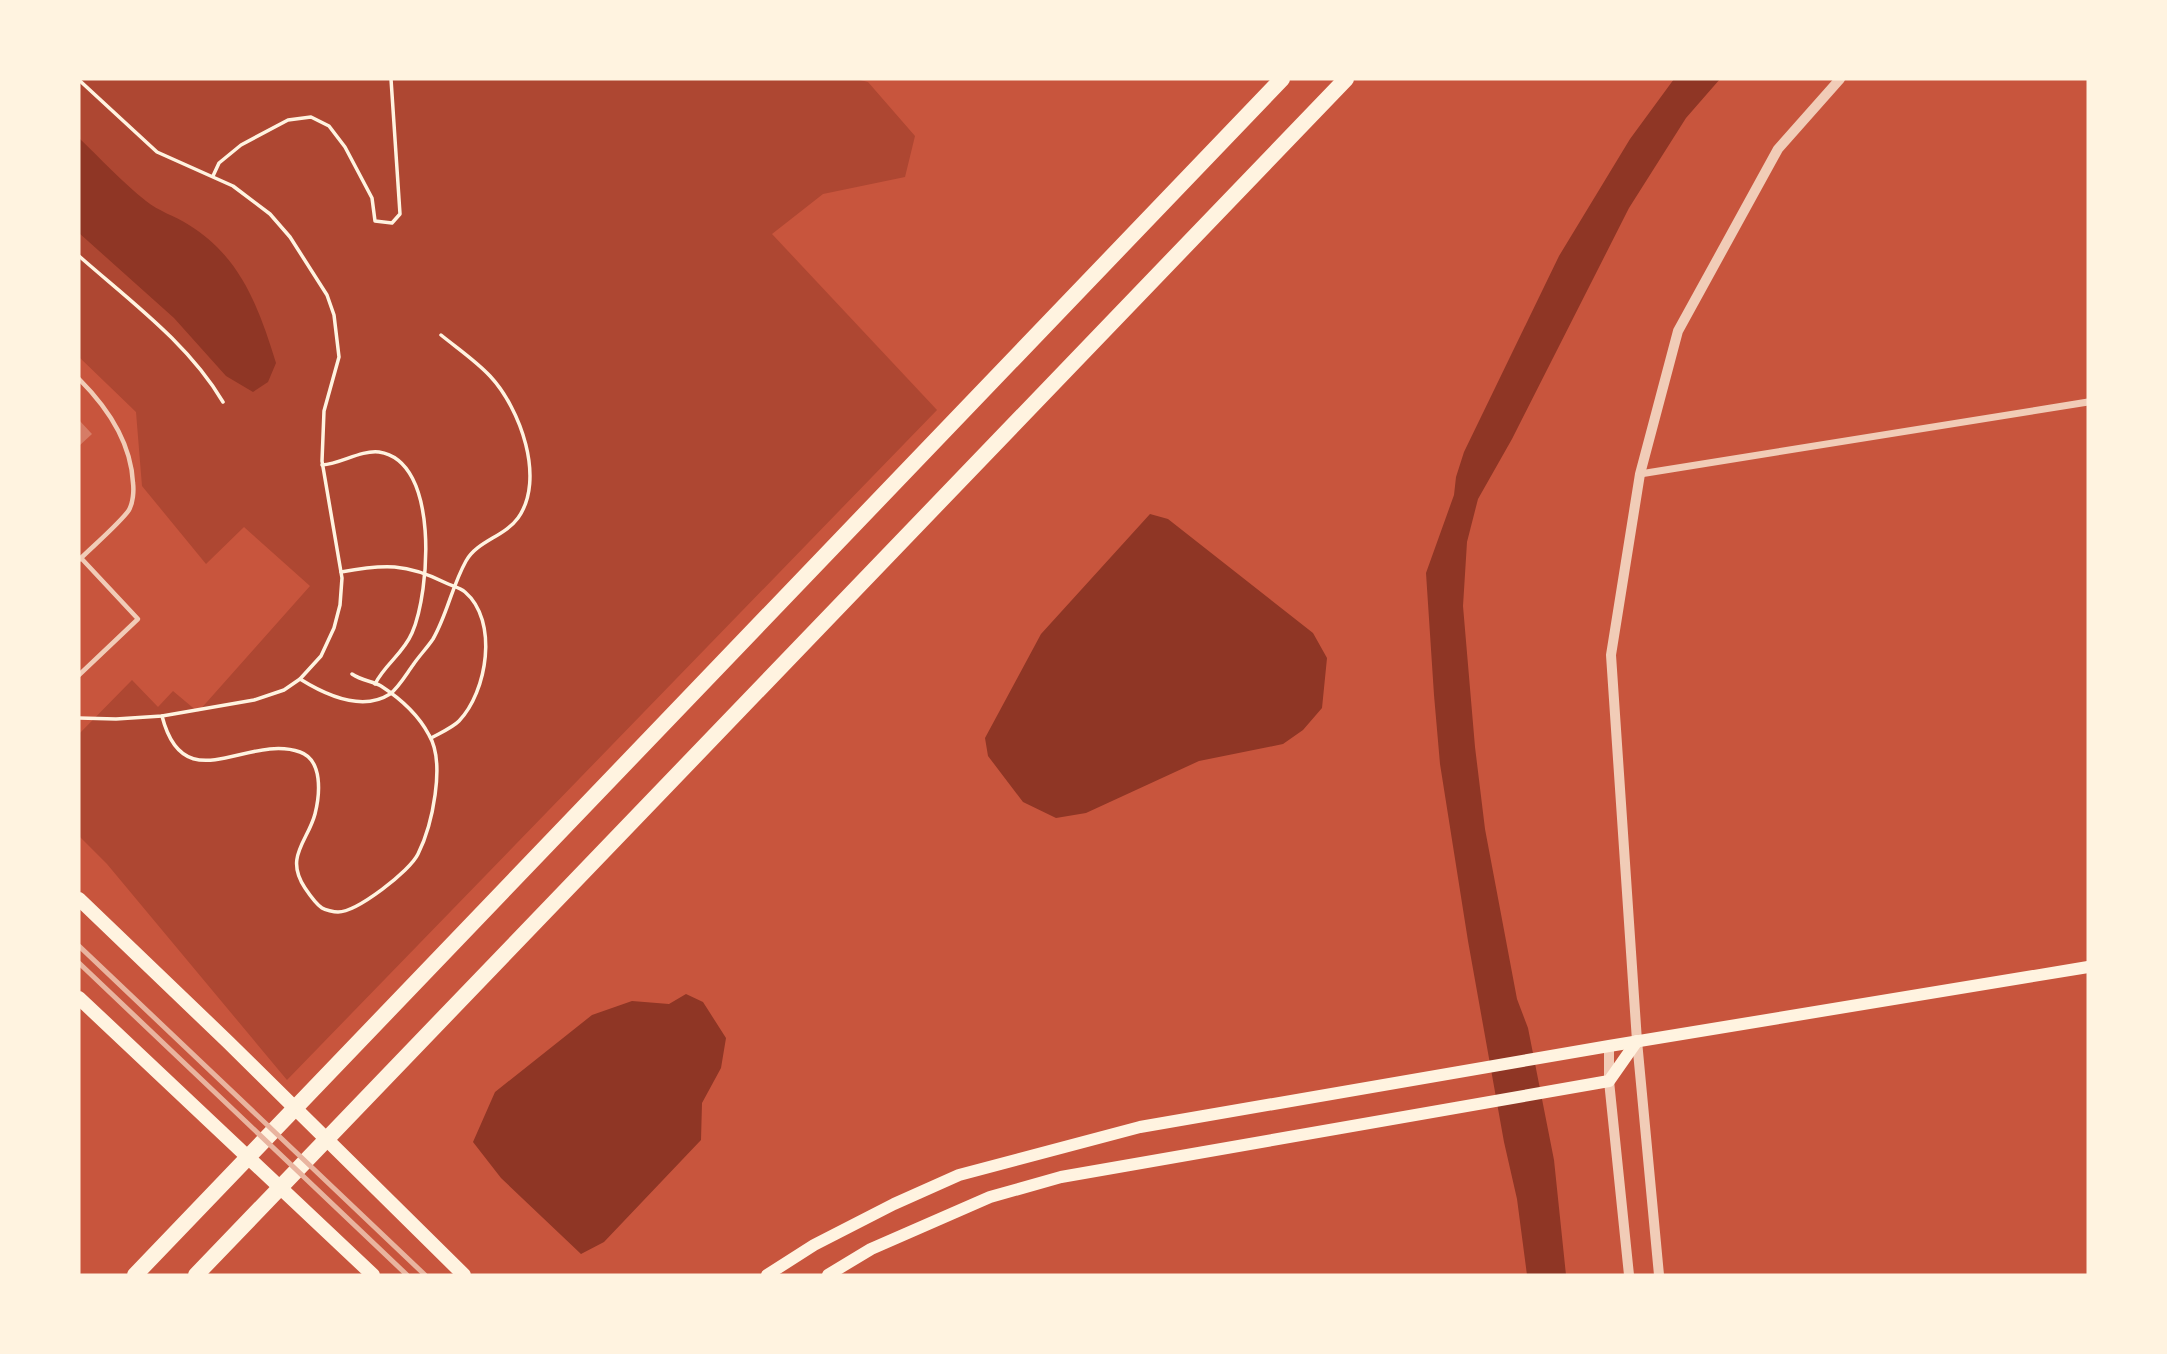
<svg xmlns="http://www.w3.org/2000/svg" width="2167" height="1354" font-family="Mulish,sans-serif">
	<style>
		.green { fill: #ae4732 }
		.water { fill: #8f3625 }
		.building { fill: #d67c66 }
		.lines { fill: none; stroke-linecap: round; stroke-linejoin: round }
		.path { stroke: #fff3e0; stroke-width: 3.5 }
		.service { stroke: #f1ccb7; stroke-width: 4.5 }
		.minor { stroke: #f1ccb7; stroke-width: 7 }
		.tertiary { stroke: #f1ccb7; stroke-width: 10 }
		.secondary { stroke: #fff3e0; stroke-width: 12 }
		.primary { stroke: #fff3e0; stroke-width: 14 }
		.motorway { stroke: #fff3e0; stroke-width: 16 }
		.rail { stroke: #e9b49f; stroke-width: 5 }
	</style>
	<rect width="100%" height="100%" fill="#c8553d"/>
	<!-- green -->
	<path class="green" d="M79 79H856L868 82 915 136 905 177 823 194 772 234 937 410 287 1080 107 864 79 836V734L132 680 158 707 173 691 198 712 310 586 244 527 206 564 142 486 136 412 79 357Z"/>
	<!-- water -->
	<g class="water">
		<path d="M1674 79H1720L1686 118 1629 208 1512 439 1478 499 1467 542 1463 606 1475 747 1485 829 1517 999 1528 1028 1554 1160 1566 1275H1527L1517 1199 1504 1142 1468 941 1440 764 1434 695 1426 573 1454 495 1456 477 1464 452 1559 256 1630 139Z"/>
		<path d="M79 138C101 159 122 182 146 201 158 211 175 216 189 225 241 257 259 308 276 363L268 382 253 392 226 376 174 318 79 233Z"/>
		<path d="M1150 514 1168 519 1313 633 1327 658 1322 708 1303 730 1283 744 1199 761 1086 813 1056 818 1023 802 988 756 985 738 1041 634Z"/>
		<path d="M686 994 703 1002 726 1038 721 1068 702 1103 701 1140 604 1242 581 1254 501 1178 473 1142 495 1092 592 1015 632 1001 669 1004Z"/>
	</g>
	<!-- building -->
	<path class="building" d="M79 420 92 434 79 446Z"/>
	<g class="lines">
		<!-- path -->
		<g class="path">
			<path d="M79 80 157 152 233 186 270 214 290 237 327 295 334 315 339 357 324 411 322 461 342 578 340 605 334 628 321 656 300 679 284 690 254 700 162 716 116 719 79 718"/>
			<path d="M213 176 219 163 241 145 288 120 311 117 329 126 345 147 372 198 375 221 392 223 400 214 391 79"/>
			<path d="M79 256C130 301 188 343 223 402"/>
			<path d="M322 465C341 464 360 450 379 452 440 461 430 592 412 633 403 654 385 664 375 684"/>
			<path d="M341 572C384 564 406 563 446 583 452 586 460 588 465 592 499 621 487 692 459 721 452 728 440 733 431 738"/>
			<path d="M300 679C324 694 362 712 390 694 399 687 407 673 413 665 419 656 427 648 433 639 447 615 452 586 466 561 477 541 504 537 518 518 546 479 520 408 490 376 476 361 457 348 441 335"/>
			<path d="M162 716C184 802 247 733 300 752 323 760 320 794 315 814 308 841 284 857 305 888 309 894 316 904 322 908 325 910 334 912 338 912 357 912 410 871 418 854 432 826 446 763 429 735 418 714 401 699 381 686 373 681 362 681 352 674"/>
		</g>
		<!-- service -->
		<g class="service">
			<path d="M79 379C107 407 131 442 133 483 134 491 133 503 129 510 121 522 91 548 79 560"/>
			<path d="M79 675 138 619 81 558"/>
		</g>
		<!-- minor -->
		<path class="minor" d="M1640 474 2088 402"/>
		<!-- tertiary -->
		<g class="tertiary">
			<path d="M1609 1046V1081L1629 1275"/>
			<path d="M1659 1275 1637 1041 1611 655 1640 474 1678 331 1778 149 1840 79"/>
		</g>
		<!-- secondary -->
		<g class="secondary">
			<path d="M767 1275 814 1245 894 1204 959 1175 1140 1127 1609 1046 2088 967"/>
			<path d="M828 1275 871 1249 990 1197 1061 1177 1609 1081 1637 1041"/>
		</g>
		<!-- primary -->
		<g class="primary">
			<path d="M79 899 228 1042 464 1275"/>
			<path d="M79 998 373 1275"/>
		</g>
		<!-- motorway -->
		<g class="motorway">
			<path d="M135 1275 1282 79"/>
			<path d="M196 1275 1346 79"/>
		</g>
		<!-- rail -->
		<g class="rail">
			<path d="M79 946 425 1275"/>
			<path d="M79 963 407 1275"/>
		</g>
	</g>
	<!-- border -->
	<rect width="2167" height="1354" fill="none" stroke="#fff3e0" stroke-width="161"/>
</svg>
